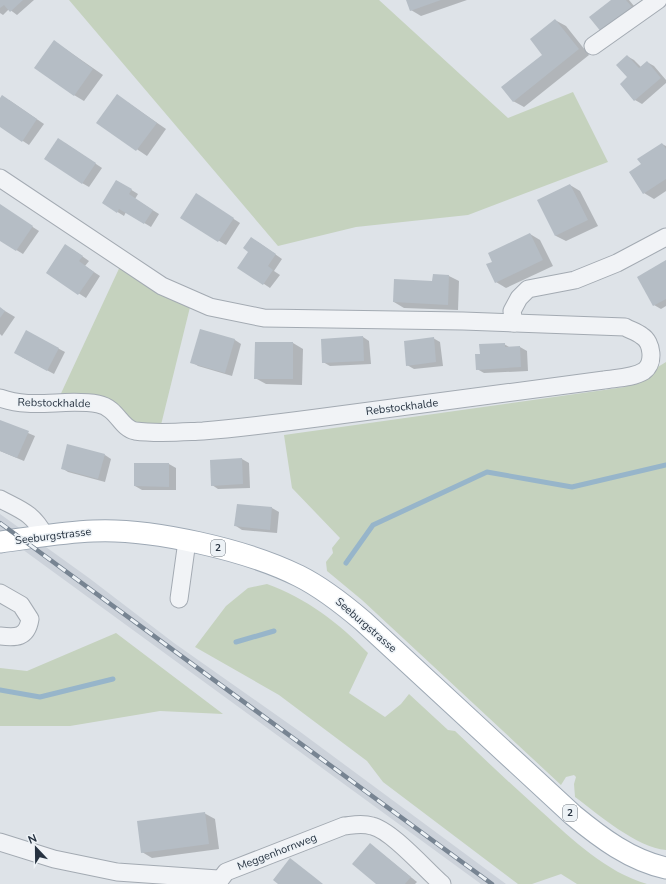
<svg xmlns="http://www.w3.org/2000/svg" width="666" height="884" font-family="'Nunito Sans',sans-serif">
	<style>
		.built { fill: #ccd2da }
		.green { fill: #c5d2be }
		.shadow { fill: #0003 }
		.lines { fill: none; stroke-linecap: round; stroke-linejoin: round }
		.stream { stroke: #97b5ca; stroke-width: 5 }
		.building { fill: #b5bdc5 }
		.minor-casing { stroke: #a3aab2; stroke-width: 19 }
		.major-casing { stroke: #9da8b4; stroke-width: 23 }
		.minor { stroke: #f1f3f6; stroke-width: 17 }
		.major { stroke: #fff; stroke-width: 21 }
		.rail-casing { stroke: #778492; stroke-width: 4.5 }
		.rail { stroke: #edf2f6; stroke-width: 3; stroke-dasharray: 9; stroke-linecap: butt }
		.labels { text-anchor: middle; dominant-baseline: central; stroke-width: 3; stroke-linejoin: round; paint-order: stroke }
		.shield { fill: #edf2f6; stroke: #626c77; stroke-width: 1 }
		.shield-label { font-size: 10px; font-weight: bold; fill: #263240 }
		.street-label { font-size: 11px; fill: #263240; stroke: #edf2f6 }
	</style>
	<rect width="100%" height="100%" fill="#dee3e8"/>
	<!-- built -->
	<path class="built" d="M0 514 89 578 174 643 299 731 506 884H481L0 533Z"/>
	<!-- green -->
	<g class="green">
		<path d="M69 0H379L508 118 573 92 608 162 468 215 356 227 278 246Z"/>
		<path d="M123 260 192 299 159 433 133 430 115 412 57 402Z"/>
		<path d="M666 362V850C637 848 598 814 575 797L574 784 576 777 574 775 566 777 561 785 362 600 327 571 326 562 333 553 332 548 340 538 292 488 284 435 625 387Z"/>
		<path d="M267 584C306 598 339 623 368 653L349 693 385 717 401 704 409 694 448 730 455 731C484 759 513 786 542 812 573 840 606 872 647 884H577L561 874 532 884H518L383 782 367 761 279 695 195 647 226 606 248 588Z"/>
		<path d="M116 633 223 714 160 711 70 726H0V668L27 671Z"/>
	</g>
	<!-- shadow -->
	<g class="shadow">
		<path d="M0 0H34L17 15 9 9 3 15 0 13Z"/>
		<path d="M407 0H467L421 16 411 10Z"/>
		<path d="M612 0H629L639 12Z"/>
		<path d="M555 20 566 26 589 55 524 107 513 101 543 55Z"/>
		<path d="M64 48 103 75 84 101 74 95Z"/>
		<path d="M627 56 634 60 641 67 647 62 654 66 666 80V83L642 104 635 100Z"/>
		<path d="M0 100H9L44 124 29 145 0 126Z"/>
		<path d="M127 102 166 129 147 156 98 123Z"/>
		<path d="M65 143 102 168 89 187 82 183Z"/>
		<path d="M662 144 666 146V191L654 199 644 193 642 165Z"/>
		<path d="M117 181 138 194 135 199 159 214 151 227 126 212 124 216 103 203Z"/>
		<path d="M570 185 580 191 598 226 566 241 556 236 539 200Z"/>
		<path d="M203 199 240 223 226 245 181 218Z"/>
		<path d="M0 206 39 231 23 254 0 240Z"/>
		<path d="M530 234 540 240 553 266 506 288 496 282 493 262Z"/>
		<path d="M258 242 282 259 274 271 280 275 270 288 239 267Z"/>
		<path d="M72 249 89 261 85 266 100 276 86 298 47 273Z"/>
		<path d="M666 261V306L661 309 654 305Z"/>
		<path d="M449 276 459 281 458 310 404 308 394 302Z"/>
		<path d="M0 308 15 317 2 336 0 334Z"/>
		<path d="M201 330 235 340 241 344 232 376 198 366 192 362Z"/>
		<path d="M27 332 65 352 54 374 22 357Z"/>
		<path d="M363 337 369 341 371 364 330 366 323 362Z"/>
		<path d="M433 338 440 342 443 366 414 369 407 365Z"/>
		<path d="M293 343 303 349 302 385 266 384 255 378Z"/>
		<path d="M504 344 511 348 520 347 527 351 528 371 484 373 477 369 481 355Z"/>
		<path d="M0 421 35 436 24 461 0 451Z"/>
		<path d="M105 455 111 459 105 482 68 472 62 468Z"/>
		<path d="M242 459 249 463 250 488 218 489 212 485 211 461Z"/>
		<path d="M135 464H169L176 468V490H142L135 486Z"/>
		<path d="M238 505 272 508 279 512 277 533 242 530 236 526Z"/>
		<path d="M204 813 215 819 219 849 152 858 142 852Z"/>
		<path d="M370 844 417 882 415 884H377Z"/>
	</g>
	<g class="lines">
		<!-- stream -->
		<g class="stream">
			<path d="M346 563 373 525 487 472 572 487 666 465"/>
			<path d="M236 642 274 631"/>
			<path d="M0 690 40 697 113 679"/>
		</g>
	</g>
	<!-- building -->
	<g class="building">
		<path d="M0 0H23L10 12 4 5 0 8Z"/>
		<path d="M406 0H441L410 11Z"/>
		<path d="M611 0H626L633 8 602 33 589 17Z"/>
		<path d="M555 19 579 49 513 102 501 87 542 55 530 39Z"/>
		<path d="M54 40 93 69 74 96 34 68Z"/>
		<path d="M627 55 639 68 647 61 661 78 634 101 620 84 627 77 616 65Z"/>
		<path d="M117 94 157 123 136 151 96 123Z"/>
		<path d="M2 95 37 119 22 142 0 127V98Z"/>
		<path d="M58 138 96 163 82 184 44 159Z"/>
		<path d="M662 143 666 149V179L643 194 629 172 641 164 637 159Z"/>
		<path d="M116 180 132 189 129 194 153 210 144 224 119 209 117 213 102 203Z"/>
		<path d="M570 184 588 220 555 236 537 200Z"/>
		<path d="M196 193 234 218 218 242 180 218Z"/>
		<path d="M0 204 33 226 16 251 0 241Z"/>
		<path d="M530 233 543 260 495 283 486 264 492 262 488 253Z"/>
		<path d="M251 237 276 254 268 266 273 270 263 285 237 268 248 252 243 248Z"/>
		<path d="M65 244 83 256 79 261 94 272 78 295 46 273Z"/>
		<path d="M666 260V299L653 306 637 277Z"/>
		<path d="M433 274 449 275 448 305 393 302 394 279 432 281Z"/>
		<path d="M0 307 5 311 0 318Z"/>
		<path d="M200 329 235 339 225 373 190 363Z"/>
		<path d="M26 330 59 348 47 371 14 353Z"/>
		<path d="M363 336 364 361 322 363 321 339Z"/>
		<path d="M434 337 436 362 406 366 404 341Z"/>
		<path d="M255 342H293V379H254Z"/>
		<path d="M505 343V347L520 346 521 367 476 370 475 354H480L479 344Z"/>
		<path d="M0 420 29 431 17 458 0 451Z"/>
		<path d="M67 444 105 454 98 479 61 469Z"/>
		<path d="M242 458 243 484 211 486 210 460Z"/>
		<path d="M134 463H169V487L134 486Z"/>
		<path d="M237 504 272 507 270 530 234 526Z"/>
		<path d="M205 812 209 844 141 853 137 821Z"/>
		<path d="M370 843 411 877 405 884H376L352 864Z"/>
		<path d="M290 858 313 876 323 884H278L273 880Z"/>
	</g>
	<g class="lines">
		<!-- minor casing -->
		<g class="minor-casing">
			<g id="minor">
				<path d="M593 46 658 0"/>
				<path d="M0 178 162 286 210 307 264 318 463 321 625 327C630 330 637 332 642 336 652 342 655 363 644 371 633 378 616 378 604 380 509 393 413 405 317 418 279 423 241 428 203 431 180 432 157 434 135 431 120 428 118 408 98 404 65 398 32 410 0 398"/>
				<path d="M514 323 512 311 519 298 528 289 575 280 617 263 666 237"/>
				<path d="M0 499C21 510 33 513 45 536"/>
				<path d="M0 593 21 605 30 619C27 638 16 638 0 636"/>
				<path d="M179 599 187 541"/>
				<path d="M0 842 54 859 117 872 218 879"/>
				<path d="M217 884 226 872 344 826C354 825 362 823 372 826 391 830 426 870 442 884"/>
			</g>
		</g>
		<!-- major casing -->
		<g class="major-casing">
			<path id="major" d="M0 542C31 538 62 532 93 531 151 528 247 550 299 576 323 588 343 604 363 621L573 815C601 838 630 860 666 868"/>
		</g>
		<!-- minor -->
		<use href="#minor" class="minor"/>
		<!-- major -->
		<use href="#major" class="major"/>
		<!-- rail casing -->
		<g class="rail-casing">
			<path id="rail" d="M0 523 492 884"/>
		</g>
		<!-- rail -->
		<use href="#rail" class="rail"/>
	</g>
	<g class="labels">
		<!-- shield labels -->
		<g class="shield">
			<rect x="211" y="540" width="14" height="16" rx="3"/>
			<rect x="563" y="805" width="14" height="16" rx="3"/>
		</g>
		<g class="shield-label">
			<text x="218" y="548">2</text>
			<text x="570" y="813">2</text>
		</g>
		<!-- street labels -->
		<g class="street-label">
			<text transform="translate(54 403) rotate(1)">Rebstockhalde</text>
			<text transform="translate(402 407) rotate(-7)">Rebstockhalde</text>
			<text transform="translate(53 536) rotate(-7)">Seeburgstrasse</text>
			<text transform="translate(366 625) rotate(41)">Seeburgstrasse</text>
			<text transform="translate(277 852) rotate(-21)">Meggenhornweg</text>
		</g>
	</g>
	<!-- north arrow -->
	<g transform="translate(36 848) rotate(338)" stroke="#edf2f6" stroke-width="3" paint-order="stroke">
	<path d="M0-3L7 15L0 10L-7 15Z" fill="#263240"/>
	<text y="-6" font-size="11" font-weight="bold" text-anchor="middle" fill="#263240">N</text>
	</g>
</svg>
